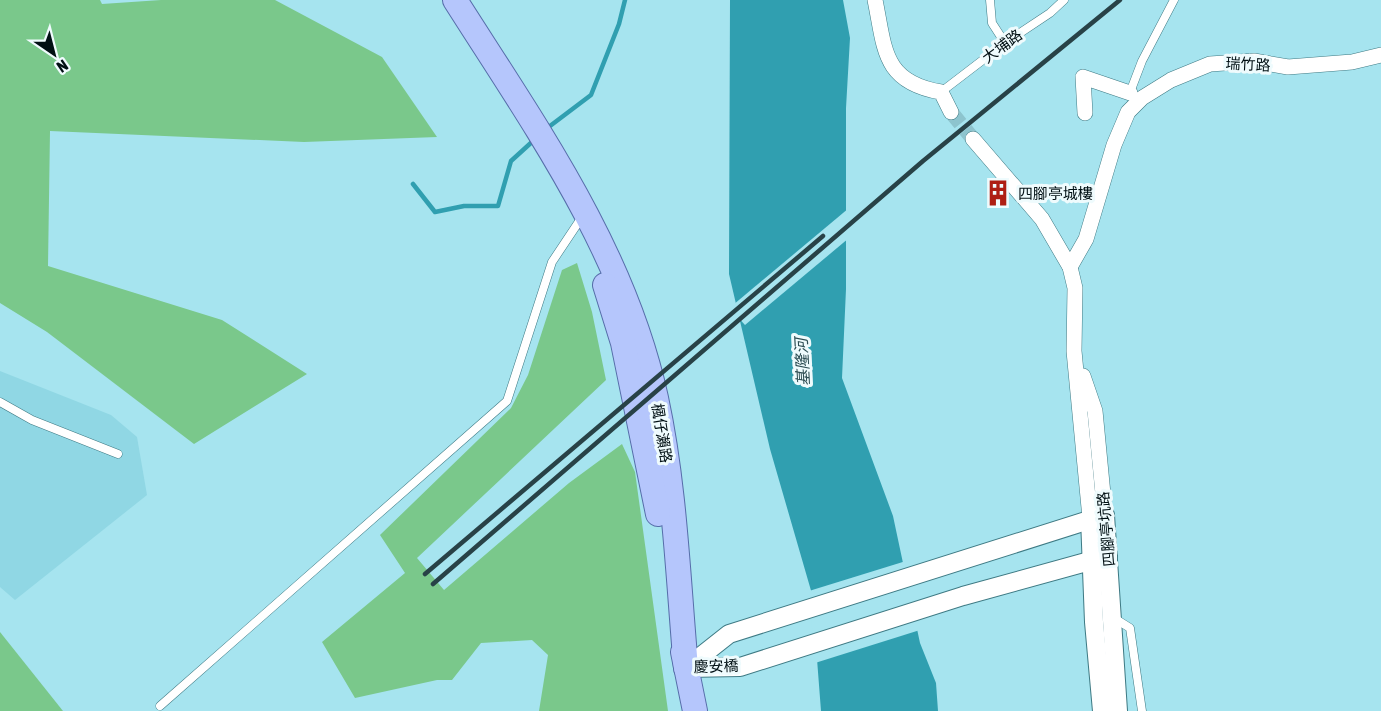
<svg xmlns="http://www.w3.org/2000/svg" width="1381" height="711" font-family="'Asap Condensed','Noto Sans TC',sans-serif">
	<style>
		.built { fill: #90d7e4 }
		.green { fill: #7ac88b }
		.water { fill: #309fb0 }
		.pier { fill: #a6e4ef }
		.lines { fill: none; stroke-linecap: round; stroke-linejoin: round }
		.stream { stroke: #309fb0; stroke-width: 4.5 }
		.minor-tunnel { stroke: #8dc4ce; stroke-width: 15; stroke-dasharray: 15 8; stroke-linecap: butt }
		.service-casing { stroke: #3e7a84; stroke-width: 9 }
		.minor-casing { stroke: #3e7a84; stroke-width: 16 }
		.tertiary-casing { stroke: #3e7a84; stroke-width: 20 }
		.primary-casing { stroke: #566da9; stroke-width: 26 }
		.service { stroke: #fff; stroke-width: 8 }
		.minor { stroke: #fff; stroke-width: 15 }
		.tertiary { stroke: #fff; stroke-width: 18 }
		.primary { stroke: #b5c6fc; stroke-width: 24 }
		.rail { stroke: #284247; stroke-width: 4.5 }
		.labels { text-anchor: middle; dominant-baseline: central; stroke-width: 6; stroke-linejoin: round; paint-order: stroke }
		.street-label { font-size: 15px; fill: #000f13; stroke: #effbfd }
		.poi-label { font-size: 15px; fill: #000f13; stroke: #effbfd; text-anchor: start }
		.water-label { font-size: 16px; font-style: italic; fill: #2d4d53; stroke: #effbfd }
	</style>
	<rect width="100%" height="100%" fill="#a6e4ef"/>
	<!-- built -->
	<path class="built" d="M0 371 111 415 137 437 147 495 15 600 0 587Z"/>
	<!-- green -->
	<g class="green">
		<path d="M0 0H100L102 4 161 0H275L382 57 437 137 304 142 50 131 48 266 222 320 307 374 194 444 47 332 0 303Z"/>
		<path d="M577 263 592 312 606 380 417 558 444 590 569 483 622 444 635 472 668 711H539L548 655 532 640 481 643 452 680H437L355 698 322 642 405 573 380 535 511 408 528 375 562 270Z"/>
		<path d="M0 632 63 711H0Z"/>
	</g>
	<!-- water -->
	<path class="water" d="M730 0H843L850 38 846 108V289L842 378 893 516 920 643 936 683 938 711H821L812 594 770 449 729 274Z"/>
	<!-- pier -->
	<g class="pier">
		<path d="M849 208V238L745 325 735 314 733 305Z"/>
		<path d="M906 561 920 630 815 663 809 591Z"/>
	</g>
	<g class="lines">
		<!-- stream -->
		<g class="stream">
			<path d="M546 129 591 95 619 24 625 0"/>
			<path d="M413 184 435 212 464 206H498L511 161 533 141"/>
		</g>
		<!-- minor-tunnel -->
		<path class="minor-tunnel" d="M951 112 973 139"/>
		<!-- service casing -->
		<g class="service-casing">
			<g id="service">
				<path d="M990 0 992 23 1005 43"/>
				<path d="M941 92 1005 43 1050 13 1064 0"/>
				<path d="M1129 95 1142 61 1174 0"/>
				<path d="M0 402 32 420 118 454"/>
				<path d="M1114 618 1130 628 1142 711"/>
				<path d="M160 706 507 401 552 262 582 217"/>
			</g>
		</g>
		<!-- minor casing -->
		<g class="minor-casing">
			<g id="minor">
				<path d="M875 0C885 48 882 82 941 92L951 112"/>
				<path d="M1085 113 1083 77 1130 93"/>
				<path d="M973 139 1042 219 1070 267 1075 288 1074 351 1090 518"/>
				<path d="M1070 267 1086 239 1114 145 1128 112 1142 98 1171 80 1210 64 1254 61 1288 67 1352 62 1381 55"/>
				<path d="M1083 376 1095 411 1105 515"/>
			</g>
		</g>
		<!-- tertiary casing -->
		<g class="tertiary-casing">
			<g id="tertiary">
				<path d="M1090 518 1094 622 1102 711"/>
				<path d="M686 668 729 634 1105 515 1118 711"/>
				<path d="M686 668 740 667 963 596 1108 556"/>
			</g>
		</g>
		<!-- primary casing -->
		<g class="primary-casing">
			<g id="primary">
				<path d="M455 0C535 126 624 250 656 398 675 486 678 578 686 668"/>
				<path d="M605 285 623 343 658 514"/>
				<path d="M683 652 695 711"/>
			</g>
		</g>
		<!-- service -->
		<use href="#service" class="service"/>
		<!-- minor -->
		<use href="#minor" class="minor"/>
		<!-- tertiary -->
		<use href="#tertiary" class="tertiary"/>
		<!-- primary -->
		<use href="#primary" class="primary"/>
		<!-- rail -->
		<g class="rail">
			<path d="M425 574 823 236"/>
			<path d="M433 584 923 161 1120 0"/>
		</g>
	</g>
	<!-- icons -->
	<defs>
		<g id="building-bare" transform="scale(2.07)"><path d="M-4-6H4V6H1V3H-1V6H-4ZM-2.5-4.3h1.7v1.8h-1.7ZM.8-4.3h1.7v1.8H.8ZM-2.5-1h1.7V.8h-1.7ZM.8-1h1.7V.8H.8Z" fill="#ae1e13" stroke="#effbfd" stroke-width="2.5" paint-order="stroke"/></g>
	</defs>
	<g fill-rule="evenodd">
		<use href="#building-bare" x="998" y="193"/>
	</g>
	<g class="labels">
		<!-- street labels -->
		<g class="street-label">
			<text transform="translate(1002 46) rotate(-36)">大埔路</text>
			<text transform="translate(1248 64) rotate(3)">瑞竹路</text>
			<text transform="translate(662 433) rotate(81)">楓仔瀨路</text>
			<text transform="translate(1106 529) rotate(-95)">四腳亭坑路</text>
			<text transform="translate(716 666) rotate(-2)">慶安橋</text>
		</g>
		<!-- poi labels -->
		<g class="poi-label">
			<text x="1018" y="193">四腳亭城樓</text>
		</g>
		<!-- water labels -->
		<g class="water-label">
			<text transform="translate(802 362) rotate(-93)">基隆河</text>
		</g>
	</g>
	<!-- north arrow -->
	<g transform="translate(54 54) rotate(145)" stroke="#effbfd" stroke-width="4.5" paint-order="stroke">
	<path d="M0-4.5L10 22L0 15L-10 22Z" fill="#000f13"/>
	<text y="-9" font-size="16" font-weight="bold" text-anchor="middle" fill="#000f13">N</text>
	</g>
</svg>
